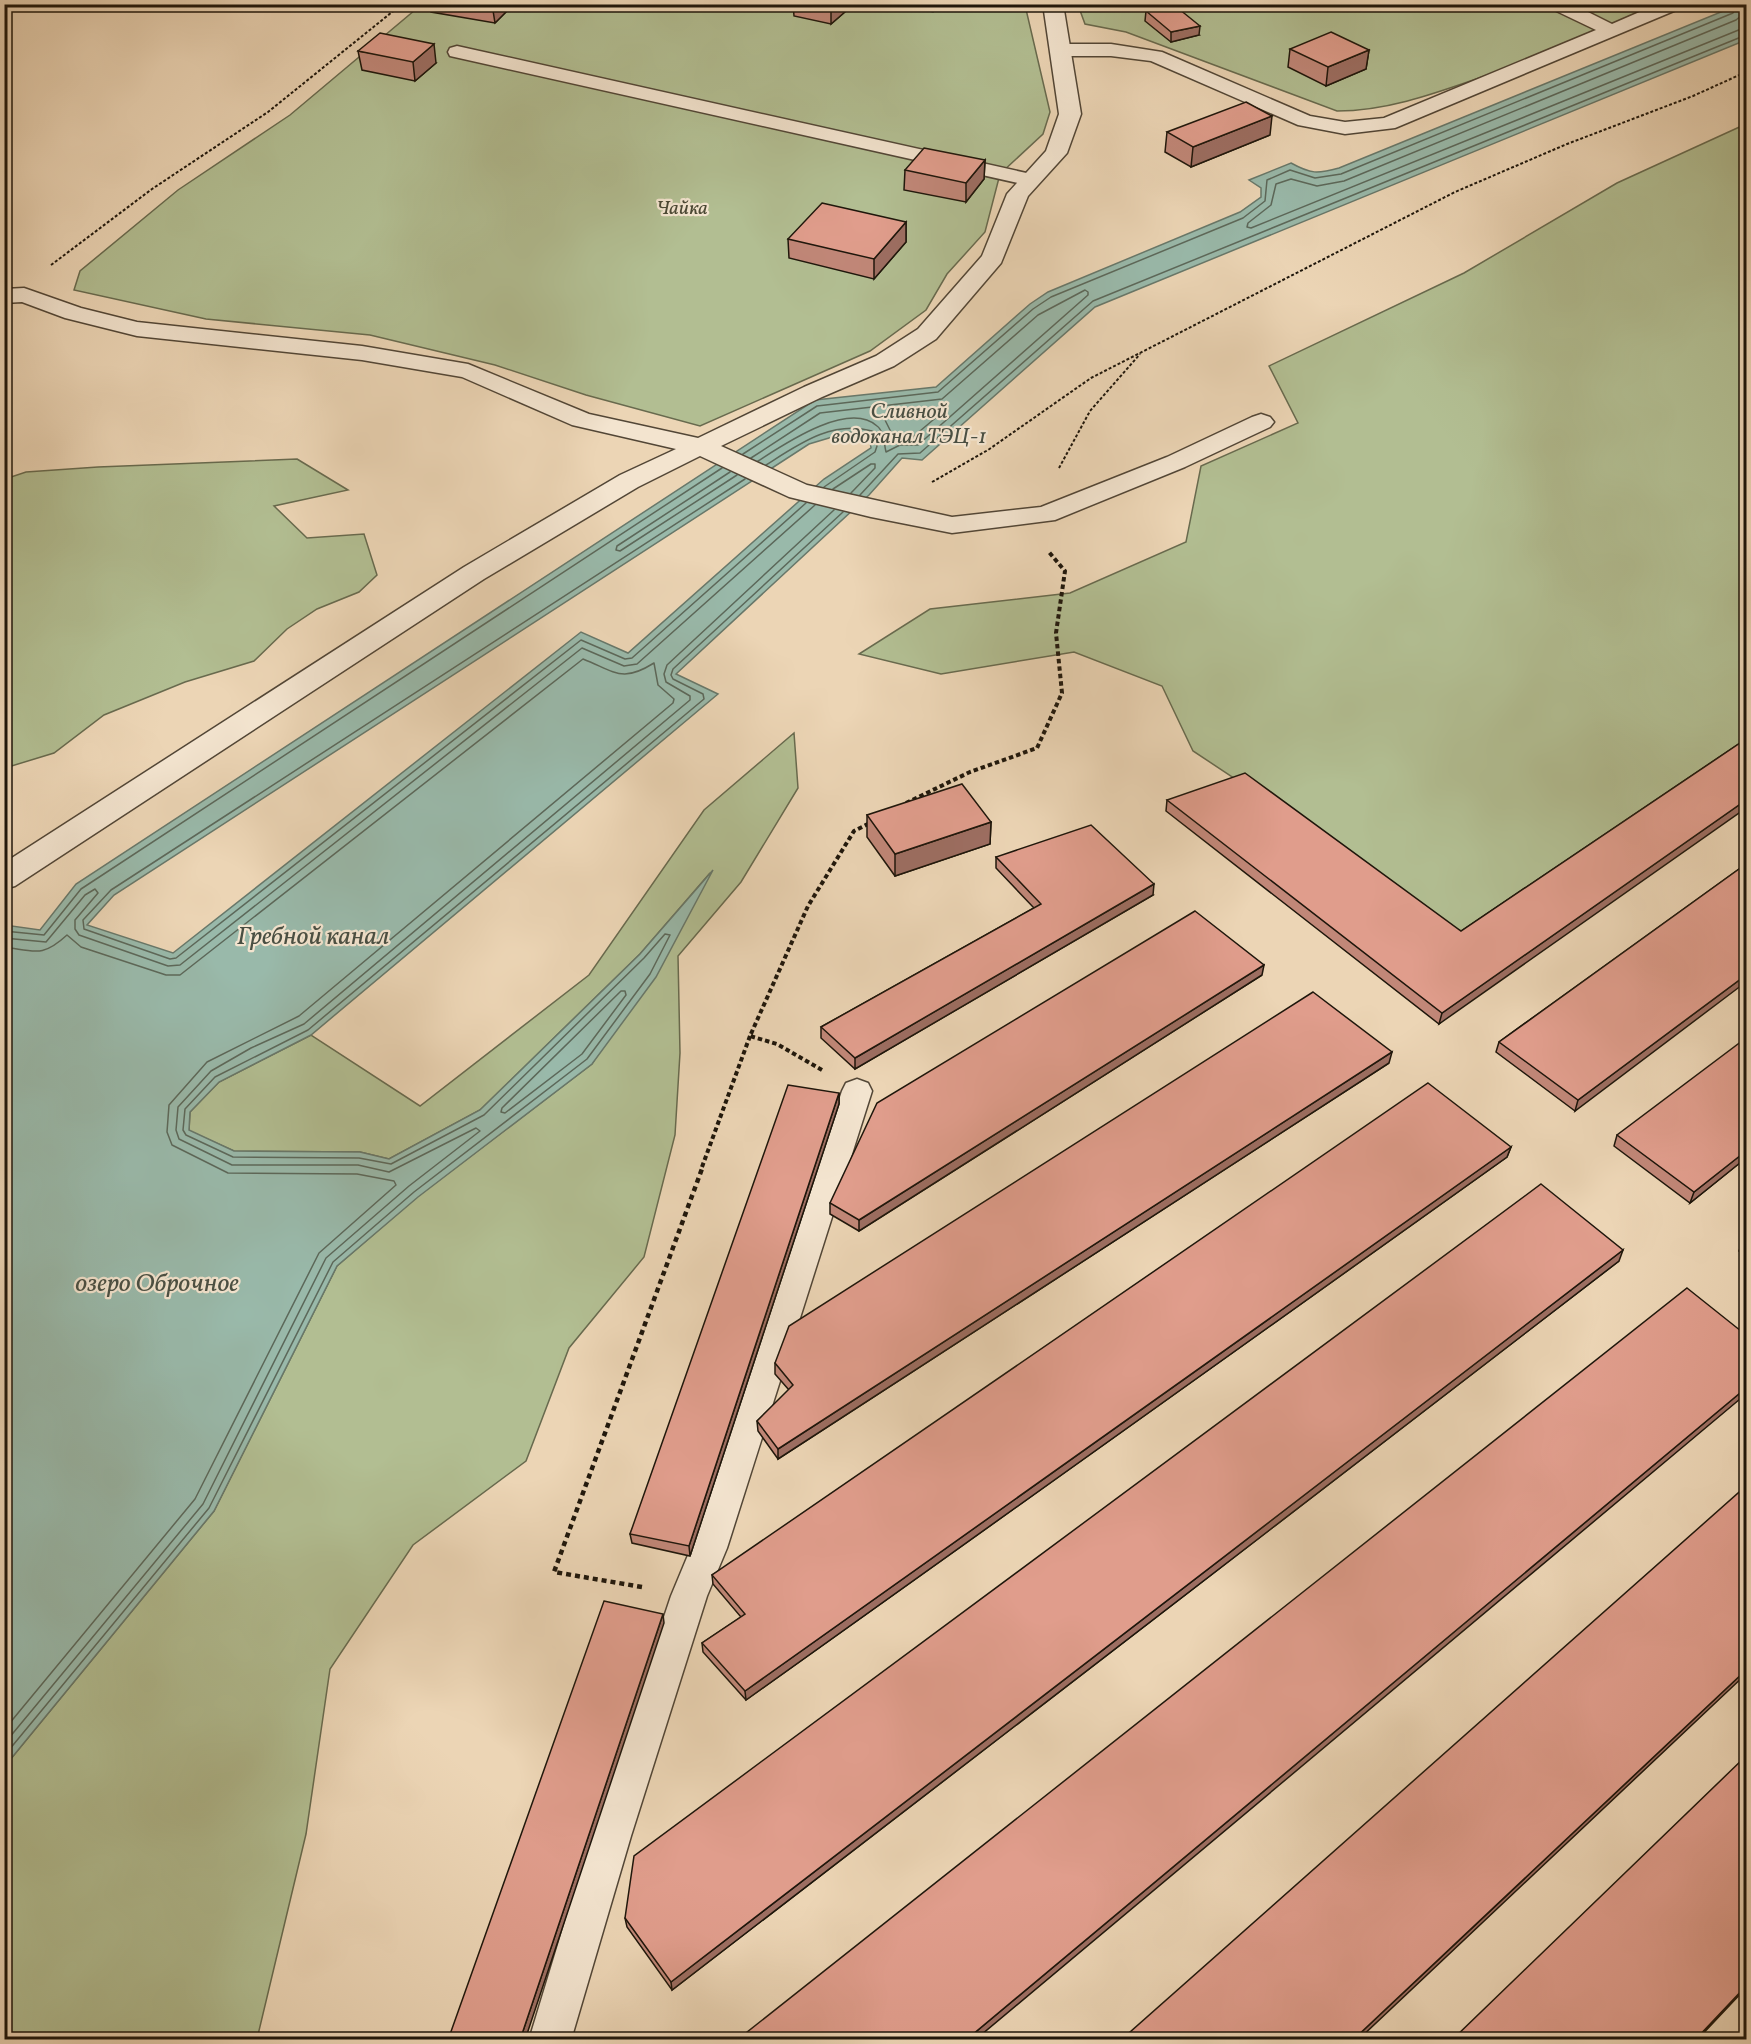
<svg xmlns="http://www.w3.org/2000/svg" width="1751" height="2044" font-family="Vollkorn,serif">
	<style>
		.green { fill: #b2be92; stroke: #686a4e; stroke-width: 1.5 }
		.water { fill: #99b9aa; stroke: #68786a; stroke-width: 1.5; fill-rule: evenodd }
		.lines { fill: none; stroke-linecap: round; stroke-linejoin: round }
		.shore { stroke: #5c685a; stroke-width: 1.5 }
		.lane-casing { stroke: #524636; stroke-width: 3 }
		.street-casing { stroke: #524636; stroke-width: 3 }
		.path-far2 { stroke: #1e160b; stroke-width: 2; stroke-dasharray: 3 2; stroke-linecap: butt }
		.path-far1 { stroke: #1e160b; stroke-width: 4; stroke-dasharray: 4.5 3; stroke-linecap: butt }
		.path { stroke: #1e160b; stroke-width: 4.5; stroke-dasharray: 5 4; stroke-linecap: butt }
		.lane { fill: #f3e4cf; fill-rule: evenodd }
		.street { fill: #f3e4cf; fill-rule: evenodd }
		.wall { fill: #c18778; stroke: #1e160b; stroke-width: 1.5 }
		.shaded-wall { fill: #9d6e62; stroke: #1e160b; stroke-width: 1.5 }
		.building { fill: #e09d8c; stroke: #1e160b; stroke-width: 1.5 }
		.labels { text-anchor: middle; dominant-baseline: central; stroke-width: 4.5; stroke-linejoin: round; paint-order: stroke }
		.far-park-label { font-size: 20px; font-style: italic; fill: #4a4834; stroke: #f3e4cf }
		.far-water-label { font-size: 22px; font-style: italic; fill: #494f43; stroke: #f3e4cf }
		.water-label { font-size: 26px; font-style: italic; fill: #494f43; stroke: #f3e4cf }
	</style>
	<rect width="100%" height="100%" fill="#ecd5b5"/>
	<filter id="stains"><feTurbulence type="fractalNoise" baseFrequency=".00333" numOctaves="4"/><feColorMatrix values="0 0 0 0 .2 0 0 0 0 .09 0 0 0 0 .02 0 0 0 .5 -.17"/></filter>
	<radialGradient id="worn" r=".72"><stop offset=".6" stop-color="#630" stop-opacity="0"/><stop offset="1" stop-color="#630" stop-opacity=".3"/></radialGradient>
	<!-- green -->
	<g class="green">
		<path d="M899 4 933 12 941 5H1025L1050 112 1043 134 1000 174 985 232 947 274 926 310 870 351 700 426 586 395 495 365 370 335 206 319 74 290 80 271 178 190 290 115 421 5Z"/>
		<path d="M1078 5H1657C1598 29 1539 56 1479 78 1433 94 1386 111 1337 111L1126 32 1085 24Z"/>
		<path d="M1746 124V748L1459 942 1243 784 1193 751 1162 686 1074 652 941 674 859 654 930 609 1070 593 1186 542 1201 466 1298 423 1269 366 1464 273 1617 183Z"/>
		<path d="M297 459 348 490 274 506 307 538 364 534 377 575 359 592 317 609 287 629 254 661 185 682 104 715 54 753 5 768V479L26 472 98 467Z"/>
		<path d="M794 733 798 788 741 882 678 956 680 1053 675 1135 644 1257 569 1348 526 1461 413 1545 330 1669 306 1834 257 2039 5 2040V1766L214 1511 337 1266 417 1197 592 1064 710 873 640 954 480 1110 389 1159 360 1152 234 1151 189 1131 190 1112 219 1082 311 1035 420 1106 589 975 704 810Z"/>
	</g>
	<!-- water -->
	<path class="water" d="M1738 5H1746V40L1095 307 922 460 902 458 869 495 676 674 718 694 311 1035 219 1082 190 1112 189 1130 234 1151 360 1152 389 1159 480 1110 640 954 713 870 656 977 592 1064 418 1197 337 1266 214 1511 5 1766V925L40 930 76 884 815 400 936 387 1030 304 1048 292 1240 212 1261 197V188L1249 180 1291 163C1311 174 1317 174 1339 168ZM849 432 869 435 871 448 824 479 628 653 581 632 173 953 87 925 114 895 809 444Z"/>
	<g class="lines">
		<!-- shore -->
		<g class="shore">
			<path d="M1745 4 1743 14 1736 20 1344 181 1317 186 1291 179 1276 184 1271 205 1248 223 1247 227 1251 228 1746 27"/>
			<path d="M936 410 939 411V415L914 436H893L884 418 886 415Z"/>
			<path d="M743 454 817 406 938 392 1033 309 1051 297 1243 218 1265 201 1267 180 1290 170 1315 178 1341 174 1733 13 1738 4"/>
			<path d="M751 458 820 413 942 399 1038 315 1085 290 1088 292V295L918 445H900L886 452C884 444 884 431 877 426 848 400 783 445 758 461"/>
			<path d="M766 465C799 444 832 420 872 431L877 446 875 452 824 487"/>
			<path d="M730 472 617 546 616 550 620 551 737 475"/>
			<path d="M745 479 111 890 83 920 84 929 170 959 176 958 581 640 625 659 632 658 806 503"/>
			<path d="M833 489 871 464H875V468L851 493"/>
			<path d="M860 495 898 454 920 453 1093 301 1746 35"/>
			<path d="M4 931 44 935 81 889 722 468"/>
			<path d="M4 938 46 942 85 895 95 889 98 893 75 920V929L79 935 168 966 180 965 582 648 624 666 637 664 815 505"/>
			<path d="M4 947C35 951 42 958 67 935L81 947 166 975H180L583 659C616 672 622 683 654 663L658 685 674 699 673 703 299 1016 207 1062 169 1105 167 1132 172 1145 228 1173 357 1174 394 1181 396 1185 319 1253 195 1499 4 1730"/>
			<path d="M621 991H625L626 995 582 1054 505 1113 501 1112 502 1108Z"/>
			<path d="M4 1744 203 1504 326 1258 409 1186 480 1131 476 1128 389 1172 358 1165H232L179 1139 176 1130 178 1107 211 1071 251 1048 304 1024 690 700V696L666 682 664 674 667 665 834 510"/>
			<path d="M4 1756 209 1508 333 1262 414 1192 587 1059 650 974 670 935 665 934 644 958 484 1115 391 1164 359 1158 233 1157 186 1135 183 1130 185 1109 215 1077 308 1030 704 699 703 694 673 679 671 675 673 669 843 512"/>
		</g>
		<!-- lane casing -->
		<g class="lane-casing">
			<g id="lane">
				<path d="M1547 4H1572L1612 24 1658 4H1684L1681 8 1395 128 1345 134 1298 125 1151 61 1111 56H1060L1053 54 1051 50 1053 46 1060 44H1111L1162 52 1310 116 1345 122 1384 118 1596 30 1550 8Z"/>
				<path d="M457 46 1031 174 1038 176 1041 180 1038 184 1031 186 450 56 448 52 450 48Z"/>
				<path d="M857 1079 868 1083 872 1091 727 1548 707 1596 631 1836 571 2040H529L591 1836 671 1596 691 1548 842 1091 846 1083Z"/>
			</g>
		</g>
		<!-- street casing -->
		<g class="street-casing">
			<path id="street" d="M1043 4H1063L1081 114 1067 153 1028 196 1001 263 936 339 894 366 822 397 721 446 807 485 952 517 1041 507 1167 457 1252 417 1261 414 1270 417 1274 422 1270 427 1185 467 1055 520 952 533 871 517 789 497 700 456 638 487 484 579 15 886 4 889V863L464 567 620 475 676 449 572 425 462 377 362 360 137 336 65 318 22 302 4 303V289L24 288 81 308 137 322 362 346 468 364 589 414 698 438 804 387 876 356 918 329 982 256 1007 194 1046 151 1059 114Z"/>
		</g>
		<!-- path-far2 -->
		<g class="path-far2">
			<path d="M51 265 152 189 268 112 402 4"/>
			<path d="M1059 468 1090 411 1140 354"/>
			<path d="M932 482 988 450 1091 378 1455 192 1567 144 1693 96 1746 72"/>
		</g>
		<!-- path-far1 -->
		<g class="path-far1">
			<path d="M906 803 970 772 1037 748 1062 693 1056 633 1065 571 1048 551"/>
			<path d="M822 1070 777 1044 750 1036 808 906 854 831 870 823"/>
			<path d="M702 1167 750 1036"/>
		</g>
		<!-- path -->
		<path class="path" d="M642 1587 554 1572 703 1166"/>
		<!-- lane -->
		<use href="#lane" class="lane"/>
		<!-- street -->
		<use href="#street" class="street"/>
	</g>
	<!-- wall -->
	<g class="wall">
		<path d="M430 4H514L495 23 431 12Z"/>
		<path d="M793 4H853V5L831 24 794 16Z"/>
		<path d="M1146 11 1199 35 1171 42 1145 21Z"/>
		<path d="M1290 49 1369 50 1366 69 1326 86 1288 67Z"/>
		<path d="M358 51 436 63 415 81 362 70Z"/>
		<path d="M1167 132 1270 135 1191 167 1165 152Z"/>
		<path d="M985 160 984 179 966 202 904 190 905 170Z"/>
		<path d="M906 222V242L874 279 789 258 788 239Z"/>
		<path d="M1746 739 1439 1024 1166 811 1167 800 1461 931Z"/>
		<path d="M867 815 991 822 990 844 895 876 867 837Z"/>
		<path d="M996 857 1153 895 855 1069 821 1038V1027L1034 908 996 868Z"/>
		<path d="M1746 864 1575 1111 1496 1052 1499 1042Z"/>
		<path d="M1262 975 859 1231 830 1214V1203Z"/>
		<path d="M1389 1063 778 1459 758 1431 757 1421 789 1390 775 1374V1363Z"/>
		<path d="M839 1093V1104L690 1556 632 1543 630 1534Z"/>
		<path d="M1617 1135 1746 1158 1690 1203 1614 1146Z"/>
		<path d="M1511 1147 1507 1157 746 1700 703 1652 702 1643 741 1617 713 1584 712 1575Z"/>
		<path d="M1746 1238V1257L1739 1251 1743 1240Z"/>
		<path d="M1619 1261 672 1990 627 1927 625 1918Z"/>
	</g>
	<!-- shaded-wall -->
	<g class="shaded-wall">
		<path d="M492 4H514L495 23Z"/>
		<path d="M832 4H853V5L831 24V5Z"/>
		<path d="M1200 26 1199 35 1171 42V32Z"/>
		<path d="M434 44 436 63 415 81 413 62Z"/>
		<path d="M1369 50 1366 69 1326 86 1328 67Z"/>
		<path d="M1272 116 1270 135 1191 167 1193 147Z"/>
		<path d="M985 160 984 179 966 202V183Z"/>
		<path d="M906 222V242L874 279V259Z"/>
		<path d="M1746 800V808L1439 1024 1442 1013Z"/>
		<path d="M991 822 990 844 895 876V854Z"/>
		<path d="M1154 884 1153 895 855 1069V1058Z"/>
		<path d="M1264 965 1262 975 859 1231V1220Z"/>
		<path d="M1746 975V982L1575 1111 1578 1100Z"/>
		<path d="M1392 1052 1389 1063 778 1459V1449Z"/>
		<path d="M839 1093V1104L690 1556 689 1546Z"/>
		<path d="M1511 1147 1507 1157 746 1700 745 1691Z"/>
		<path d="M1746 1151V1158L1690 1203 1694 1192Z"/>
		<path d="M1623 1250 1619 1261 672 1990 671 1982Z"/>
		<path d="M1746 1388V1394L975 2040H966Z"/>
		<path d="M663 1614 664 1623 525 2040H520Z"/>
		<path d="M1746 1670V1674L1358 2040H1353Z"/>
		<path d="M1746 1986V1988L1697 2040H1695Z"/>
	</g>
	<!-- building -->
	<g class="building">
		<path d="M1174 5 1200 26 1171 32 1146 11Z"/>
		<path d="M1331 32 1369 50 1328 67 1290 49Z"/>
		<path d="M380 33 434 44 413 62 358 51Z"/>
		<path d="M1246 102 1272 116 1193 147 1167 132Z"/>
		<path d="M924 148 985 160 966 183 905 170Z"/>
		<path d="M822 203 906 222 874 259 788 239Z"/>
		<path d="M1746 739V800L1442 1013 1167 800 1245 773 1461 931Z"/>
		<path d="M962 784 991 822 895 854 867 815Z"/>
		<path d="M1091 825 1154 884 855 1058 821 1027 1041 904 996 857Z"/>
		<path d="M1746 864V975L1578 1100 1499 1042Z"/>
		<path d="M1195 911 1264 965 859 1220 830 1203 877 1103Z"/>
		<path d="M1313 992 1392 1052 778 1449 757 1421 793 1385 775 1363 789 1326Z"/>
		<path d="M1746 1038V1151L1694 1192 1617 1135Z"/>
		<path d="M1428 1083 1511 1147 745 1691 702 1643 745 1614 712 1575Z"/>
		<path d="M788 1085 839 1093 689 1546 630 1534Z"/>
		<path d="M1541 1184 1623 1250 671 1982 625 1918 634 1856Z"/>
		<path d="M1687 1288 1746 1335V1388L966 2040H737Z"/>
		<path d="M1746 1486V1670L1353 2040H1121Z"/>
		<path d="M604 1601 663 1614 520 2040H448Z"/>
		<path d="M1746 1756V1986L1695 2040H1452Z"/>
	</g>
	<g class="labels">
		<!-- far-park labels -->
		<g class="far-park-label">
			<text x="682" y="209">Чайка</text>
		</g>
		<!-- far-water labels -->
		<g class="far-water-label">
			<text x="909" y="412">Сливной<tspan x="909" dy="25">водоканал ТЭЦ-1</tspan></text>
		</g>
		<!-- water labels -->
		<g class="water-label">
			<text x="313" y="937">Гребной канал</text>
			<text x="157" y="1284">озеро Оброчное</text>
		</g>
	</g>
	<!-- margin -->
	<rect width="1751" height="2044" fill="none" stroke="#ecd5b5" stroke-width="24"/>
	<rect x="6" y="6" width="1739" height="2032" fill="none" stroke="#1e160b" stroke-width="3"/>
	<rect x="12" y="12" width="1727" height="2020" fill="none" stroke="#1e160b" stroke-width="1.5"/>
	<rect width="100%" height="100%" filter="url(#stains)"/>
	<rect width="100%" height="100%" fill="url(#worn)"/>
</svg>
